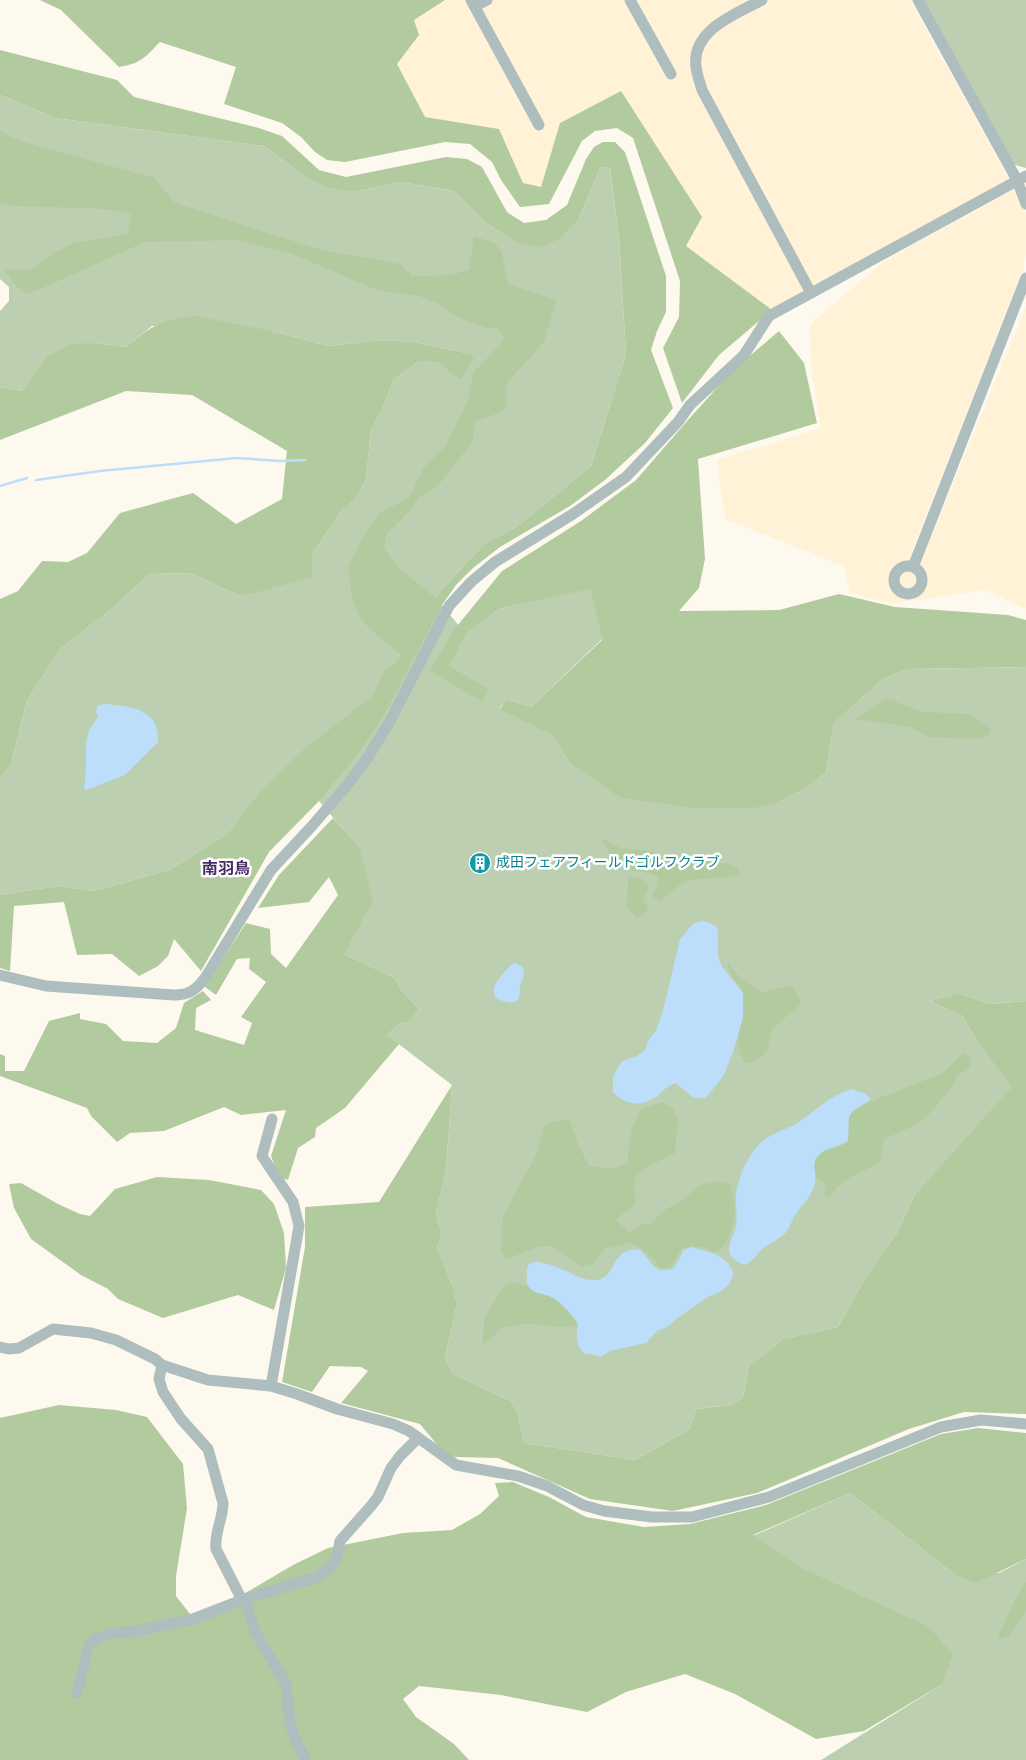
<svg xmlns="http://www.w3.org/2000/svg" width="1026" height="1760" font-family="Overpass,'Noto Sans JP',sans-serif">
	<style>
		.built { fill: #fff2d7 }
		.green { fill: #bccfb0 }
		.forest { fill: #b1cb9e }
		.water { fill: #bcdefb }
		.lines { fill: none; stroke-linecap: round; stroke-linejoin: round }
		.stream { stroke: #bcdefb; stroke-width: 2.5 }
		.minor { stroke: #aebdbe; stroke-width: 11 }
		.labels { text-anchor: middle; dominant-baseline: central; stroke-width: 5; stroke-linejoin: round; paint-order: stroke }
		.culture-label { font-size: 14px; fill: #0d838f; stroke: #fff; text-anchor: start }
		.quarter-label { font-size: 16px; font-weight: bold; fill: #452c66; stroke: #fff }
	</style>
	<rect width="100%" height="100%" fill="#fef9ef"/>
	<!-- built -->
	<g class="built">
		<path d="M445 0H910L1010 181 806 289 772 310 685 246 621 91 560 123 541 187 523 183 499 129 425 117 397 64 419 35 414 20Z"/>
		<path d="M1015 189 1026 214V254L1023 270 911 553 923 556 1026 307V609L986 590 891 604 850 592 844 566 725 519 717 460 821 428 811 370 810 324 886 260Z"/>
	</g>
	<!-- green -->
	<g class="green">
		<path d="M924 0H1026V168L1012 164Z"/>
		<path d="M0 95 55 118 264 146 303 175 354 192 400 182 454 191 486 223 514 241 579 218 600 168 610 167 619 238 626 354 591 466 515 528 485 543 435 597 466 634 499 609 590 588 602 639 531 707 506 699 500 708 553 736 569 762 781 801 808 787 826 772 834 723 883 679 908 669 1026 667V1001L989 1004 959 993 930 1001 962 1016 982 1048 1013 1087 915 1194 897 1233 867 1275 838 1327 783 1339 749 1366 743 1397 731 1405 696 1409 690 1429 635 1460 524 1443 517 1411 511 1401 453 1374 445 1358 457 1304 453 1287 437 1247 442 1235 436 1213 446 1172 452 1085 387 1035 399 1024 411 1021 419 1009 402 991 395 978 344 954 359 848 313 794 261 792 227 834 169 870 94 891 57 886 0 895V779L11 765 27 701 60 649 114 607 149 574 190 573 238 595 312 554 340 513 356 498 366 480 371 430 383 407 394 379 418 362 440 363 475 355 415 342 381 340 329 346 271 331 152 326 126 347 94 343 45 358 22 391 0 387V311L9 301V287L0 279Z"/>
		<path d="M850 1493 956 1575 999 1573 1026 1559V1760H821L941 1685 808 1571 753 1536Z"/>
	</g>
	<!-- forest -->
	<g class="forest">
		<path d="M40 0H445L414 20 419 35 397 64 425 117 499 129 523 183 541 187 560 123 621 91 702 217 686 246 772 310 719 355 682 403 663 348 679 317 680 281 633 138 617 128 595 131 582 141 549 204 520 207 501 180 492 162 470 144 445 142 345 162 327 160 315 152 301 137 282 123 224 104 236 67 160 42C144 58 142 63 119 67L61 10Z"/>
		<path d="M0 50 117 80 134 97 259 128 282 136 319 170 346 177 446 157 467 159 482 167 507 212 524 223 546 220 567 205 586 159 594 147 603 142H615L625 152 666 276V312L657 331 651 350 673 408 645 443 605 480 570 506 500 547 473 568 456 585 442 605 383 717 360 751 319 801 269 852 201 971 174 939 168 956 158 966 139 976 112 954 77 955 64 902 14 906 10 971 0 968V895L57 886 94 891 169 870 227 834 261 791 305 748 373 696 386 668 395 663 401 655 368 627 359 616 352 596 348 566 364 535 380 513 409 498 424 467 445 447 468 401 473 373 505 339 498 328H486L458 317 433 301 419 296 377 290 290 253 237 240 145 242 29 294 16 286 5 270 33 269 55 253 73 243 128 234 131 214C88 203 43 211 0 204V131L20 141 154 178 175 203 321 250 401 264 412 276 453 275 469 269 474 236 495 243 502 253 508 284 556 300 544 342 506 384V406L499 413 475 421 473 441 437 487 419 497 407 514 386 535 384 548 398 568 435 597 485 543 515 528 591 466 626 354 619 238 610 167 600 168 579 218 560 239 539 247 514 241 486 223 454 191 400 182 354 192 327 187 303 175 264 146 55 118 0 95Z"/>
		<path d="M196 316 271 331 329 346 381 340 415 342 475 355 460 380 440 363 418 362 394 379 383 407 371 430 366 480 356 498 340 513 312 554V577L254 593 238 595 190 573 149 574 114 607 60 649 27 701 11 765 0 779V599L18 591 42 561 68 562 87 553 120 513 193 493 236 524 282 499 287 451 192 395 126 391 0 440V387L22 391 45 358 71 344 94 343 126 347C155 324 159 320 196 316Z"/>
		<path d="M779 331 804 363 817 423 698 459 705 559 699 588 679 611 779 610 839 594 895 607 1008 615 1026 620V667L908 669 883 679 834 723 826 772 808 787 781 801 754 808H695L621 798 569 762 553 736 500 709 506 699 531 707 602 640 590 589 499 609 466 634 449 666 488 689 483 702 430 671 453 631 502 571 581 521 636 480 688 420 732 371Z"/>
		<path d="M884 700H890L923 712 968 714 991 729 988 735 982 739 928 737 911 727 856 719Z"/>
		<path d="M333 818 360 848 373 900 344 954 395 978 402 991 419 1009 411 1021 399 1024 387 1035 399 1044 345 1108 316 1128 315 1137 298 1148 288 1180 279 1177 271 1156 286 1110 241 1115 224 1107 164 1131 130 1133 117 1142 91 1116 87 1108 0 1076V1054L5 1056V1071H24L49 1021 80 1013V1019L106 1024 123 1041 157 1043 176 1028 184 1003 203 991 211 1000 196 1008 195 1030 244 1045 252 1023 241 1017 266 982 249 969 250 958 237 959 216 995 205 987 246 923 270 929 271 954 286 968 338 895 329 877 309 902 258 908 279 875Z"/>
		<path d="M601 838 621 848 650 851 675 863 696 859 733 865 739 869 740 876 689 880 678 886 660 901 652 896 658 884V878C647 869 639 873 627 868 616 864 606 849 601 838Z"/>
		<path d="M628 877 642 879 648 884 647 891 643 899 649 910 637 919 627 908Z"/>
		<path d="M728 963 741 979 764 993 771 989 793 986 801 1004 772 1029 768 1048 763 1055 750 1063 745 1062C732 1041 743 1027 743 1005 743 1002 743 996 743 993 739 980 727 978 728 963Z"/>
		<path d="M959 993 989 1004 1026 1001V1414L964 1412 909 1429 757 1493 673 1511 590 1499 498 1458 455 1457 443 1452 420 1424 341 1403 368 1371 361 1367 330 1366 312 1392 282 1382 305 1247V1207L379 1202 452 1085 446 1172 436 1213 442 1235 437 1247 453 1287 457 1304 445 1358 453 1374 511 1401 517 1411 524 1443 635 1460 690 1429 696 1409 731 1405 743 1397 749 1366 783 1339 838 1327 867 1275 897 1233 915 1194 1012 1087 982 1048 962 1016 930 1001Z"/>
		<path d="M964 1053 970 1056 971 1063 968 1069 957 1076 954 1084 931 1112 919 1123 883 1140 881 1158 877 1164 845 1180 829 1196H826L824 1193 826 1184 815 1175C813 1149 824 1152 844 1144L848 1135 847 1122 849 1117 853 1111 867 1103 943 1073Z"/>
		<path d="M662 1102 672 1107 678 1120 675 1153C664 1160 642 1166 636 1178 632 1186 638 1196 634 1204 631 1210 621 1215 616 1219L629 1233 642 1223 648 1226 666 1209 680 1202 700 1185 719 1181 730 1184C732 1191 734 1199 735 1207 735 1218 729 1250 716 1251 712 1251 709 1249 705 1248 697 1246 690 1246 682 1248L671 1267 664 1268 658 1266 654 1259 639 1247 628 1242 621 1246 606 1248 593 1264 581 1266 552 1246H540L507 1259 504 1257 501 1248 503 1216 537 1153 544 1127 549 1122 570 1120 579 1146 589 1166 612 1169 627 1163 631 1131 640 1110Z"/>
		<path d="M157 1177 209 1180 261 1190 274 1204 284 1233 286 1268 274 1310 238 1295 163 1318 118 1299 108 1289 81 1275 31 1239 14 1208 9 1184 21 1183 58 1204 80 1214 90 1216 115 1189Z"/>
		<path d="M518 1283 528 1287 535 1292 550 1296 557 1301 566 1308 578 1326 558 1327 527 1323 502 1328 482 1346 485 1317 503 1288 507 1284Z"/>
		<path d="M59 1405 116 1410 147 1417 183 1464 187 1508 176 1576V1596L190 1614H217L242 1595 293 1565 328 1548 403 1533 452 1530 480 1514 499 1496 495 1483 513 1482 549 1497 586 1517 644 1527 690 1524 766 1505 941 1434 978 1428 1026 1433V1559L976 1583 956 1575 850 1493 753 1535 808 1571 929 1627 953 1655 941 1685 864 1731 816 1739 735 1694 685 1674 626 1692 587 1712 501 1695 419 1686 403 1699 416 1717 454 1744 469 1760H0V1418Z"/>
		<path d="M1026 1582V1611L1009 1636 1002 1639 998 1638 1004 1622 1022 1586Z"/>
	</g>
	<!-- water -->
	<g class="water">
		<path d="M104 704C130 706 160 708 158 742L125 775 86 790 84 787C88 770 83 746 89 731 91 726 95 721 98 717L96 712 97 706Z"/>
		<path d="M702 921 710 923 717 927 718 935V956L722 966 743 993V1018L733 1052 724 1075 706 1098H694L675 1083C662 1088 663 1094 653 1099 638 1107 625 1104 613 1092V1078L617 1069 622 1061 637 1056 645 1050 648 1041 656 1030 663 1011 680 939 693 924Z"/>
		<path d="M515 963 522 966C526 974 523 977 520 985 519 989 521 993 519 997 516 1007 500 1001 495 997 494 995 494 990 494 988 495 982 509 965 515 963Z"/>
		<path d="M851 1089 866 1094 871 1099 853 1111 849 1117 848 1141C838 1148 824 1147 817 1157 811 1165 817 1173 815 1182 813 1195 802 1205 795 1215 792 1220 790 1227 786 1232 779 1240 769 1243 761 1250 755 1256 753 1262 745 1265 719 1255 732 1243 736 1225 738 1214 735 1205 736 1195 738 1177 749 1152 763 1141 775 1131 791 1129 803 1119 820 1107 830 1096 851 1089Z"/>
		<path d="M691 1247 713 1253 721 1257 727 1262 732 1270 733 1275 729 1285 718 1293 708 1297 676 1319 669 1326 657 1331 646 1343 610 1351 601 1357 591 1354H585C579 1348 576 1342 577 1333 577 1331 578 1328 578 1326 577 1319 569 1312 564 1307 560 1303 555 1298 549 1296 542 1293 534 1294 529 1287 525 1282 527 1277 527 1272 525 1248 571 1274 581 1278 586 1280 591 1280 596 1280 618 1277 610 1246 640 1250 652 1262 655 1276 674 1268L683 1251Z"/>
	</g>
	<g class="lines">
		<!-- stream -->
		<g class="stream">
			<path d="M36 480 100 471 237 458 279 461 305 460"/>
			<path d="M0 486 27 478"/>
		</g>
		<!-- minor -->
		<g class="minor">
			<path d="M471 0 539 125"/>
			<path d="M630 0 671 74"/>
			<path d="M762 0C736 14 691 30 696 67 697 75 700 83 702 90L811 293"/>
			<path d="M918 0 1017 180 1026 204"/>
			<path d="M475 6 487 0"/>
			<circle cx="908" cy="580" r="14"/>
			<path d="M913 567 1026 278"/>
			<path d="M0 975 46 986 174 995C189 995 196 990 205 978L271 870 312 826 348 784 368 757 389 723 449 606 471 582 495 562 573 514 626 477 678 422 690 405 744 355 769 316 1026 176"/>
			<path d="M0 1347 9 1349 19 1348 53 1329 91 1333 116 1340 155 1359 162 1365 208 1380 271 1386 297 1394 337 1409 393 1424 409 1431 456 1465 518 1476 547 1486 583 1505 604 1511 652 1517H692L769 1497 941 1427 981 1420 1026 1424"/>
			<path d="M162 1365 159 1379 163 1392 181 1419 208 1449 223 1503C223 1519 214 1533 216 1549L242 1600"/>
			<path d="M271 1386 299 1226 293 1202 262 1156 272 1119"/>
			<path d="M245 1599 255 1632 286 1684 290 1722 296 1742 306 1760"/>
			<path d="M77 1693 89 1644 96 1639 108 1634 136 1631 193 1619 242 1600 318 1577 332 1566 337 1558 340 1541 371 1506 378 1497 391 1468 400 1456 418 1438"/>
		</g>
	</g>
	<!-- icons -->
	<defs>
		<g id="building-disc" transform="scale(1.125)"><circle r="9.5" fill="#0f9aa8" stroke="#fff"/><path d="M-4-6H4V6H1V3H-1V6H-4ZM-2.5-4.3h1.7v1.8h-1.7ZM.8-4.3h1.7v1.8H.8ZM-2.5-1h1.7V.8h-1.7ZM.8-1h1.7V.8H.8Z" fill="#fff"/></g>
	</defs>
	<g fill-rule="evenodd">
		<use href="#building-disc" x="480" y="863"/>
	</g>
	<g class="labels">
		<!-- culture labels -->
		<g class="culture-label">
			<text x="496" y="863">成田フェアフィールドゴルフクラブ</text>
		</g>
		<!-- quarter labels -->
		<g class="quarter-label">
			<text x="226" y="870">南羽鳥</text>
		</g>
	</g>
</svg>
